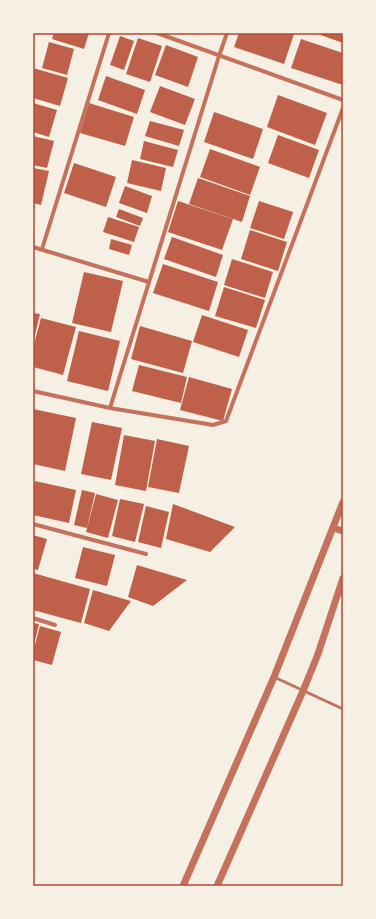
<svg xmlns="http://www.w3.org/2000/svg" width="376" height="919" font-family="Karla,sans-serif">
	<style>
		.building { fill: #bf614a }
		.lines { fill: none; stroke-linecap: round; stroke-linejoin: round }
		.service { stroke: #c5725c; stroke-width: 3 }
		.minor { stroke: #c5725c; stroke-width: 4 }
		.tertiary { stroke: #c5725c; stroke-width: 7 }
		.neatline { fill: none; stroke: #b5482f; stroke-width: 1.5 }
	</style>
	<rect width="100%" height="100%" fill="#f6efe4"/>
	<!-- building -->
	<g class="building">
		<path d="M54 33H89L84 49 52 39Z"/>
		<path d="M239 33H291L294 34 284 64 234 47Z"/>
		<path d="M315 33H343V43Z"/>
		<path d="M120 36 134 41 124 70 110 65Z"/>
		<path d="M138 38 162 46 150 82 126 74Z"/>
		<path d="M301 39 343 53V85L291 68Z"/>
		<path d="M49 42 74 49 67 75 42 68Z"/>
		<path d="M166 45 198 57 188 87 155 75Z"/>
		<path d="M33 68 68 78 60 106 33 98Z"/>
		<path d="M106 76 145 90 137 114 98 100Z"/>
		<path d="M160 86 195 99 185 125 150 112Z"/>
		<path d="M278 95 327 113 315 145 267 127Z"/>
		<path d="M33 103 57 110 49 137 33 132Z"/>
		<path d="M89 103 134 117 125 146 80 133Z"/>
		<path d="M214 112 263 129 253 159 204 142Z"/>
		<path d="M150 121 184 130 179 146 145 136Z"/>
		<path d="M278 135 319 150 309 178 268 163Z"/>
		<path d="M33 136 54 141 47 168 33 165Z"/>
		<path d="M144 141 178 150 173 167 140 159Z"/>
		<path d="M210 149 260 167 250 195 200 177Z"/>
		<path d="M132 160 166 168 161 191 127 183Z"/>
		<path d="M74 163 116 177 106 207 64 193Z"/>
		<path d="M33 168 49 171 41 205 33 203Z"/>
		<path d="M198 178 250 196 242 222 189 204Z"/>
		<path d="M125 186 152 196 147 213 119 203Z"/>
		<path d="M178 201 233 219 222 250 168 232Z"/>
		<path d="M259 201 293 212 284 239 250 228Z"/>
		<path d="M119 209 143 218 140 226 116 217Z"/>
		<path d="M108 217 139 227 134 242 103 232Z"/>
		<path d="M250 230 287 242 278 271 241 259Z"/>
		<path d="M172 237 223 255 216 277 164 259Z"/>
		<path d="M111 239 132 245 129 255 109 249Z"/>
		<path d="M232 259 273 272 265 298 224 285Z"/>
		<path d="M163 264 218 282 209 311 153 293Z"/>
		<path d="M84 272 123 281 111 332 72 323Z"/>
		<path d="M224 287 265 300 256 328 215 316Z"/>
		<path d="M33 313 40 314 34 339H33Z"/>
		<path d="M202 315 248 330 239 357 193 342Z"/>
		<path d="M41 318 76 327 63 375 33 367V348Z"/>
		<path d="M140 326 192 341 183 373 131 359Z"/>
		<path d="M79 331 120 341 108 391 67 381Z"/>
		<path d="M139 365 187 377 181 403 132 391Z"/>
		<path d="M189 377 232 389 223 421 180 410Z"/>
		<path d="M33 409 76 418 65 471 33 464Z"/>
		<path d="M92 422 122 428 111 480 81 474Z"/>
		<path d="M124 435 155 441 146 491 115 485Z"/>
		<path d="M157 439 189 446 179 493 148 487Z"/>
		<path d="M35 481 76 490 69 523 33 515V492Z"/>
		<path d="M82 490 95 493 87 528 74 525Z"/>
		<path d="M96 494 118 500 108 538 86 532Z"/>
		<path d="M120 499 144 504 135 542 112 536Z"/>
		<path d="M173 504 235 527 210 552 166 539Z"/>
		<path d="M146 506 169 512 161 548 138 542Z"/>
		<path d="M33 535 47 539 38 570 33 569Z"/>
		<path d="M83 547 115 555 107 586 75 578Z"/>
		<path d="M137 565 187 580 153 606 128 597Z"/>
		<path d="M33 573 90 589 81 623 33 610Z"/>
		<path d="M93 590 131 601 109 631 84 623Z"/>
		<path d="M33 623 39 624 34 645H33Z"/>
		<path d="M40 626 61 632 52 665 33 660V652Z"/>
	</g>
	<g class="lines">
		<!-- service -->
		<path class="service" d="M274 677 343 709"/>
		<!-- minor -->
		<g class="minor">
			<path d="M157 33 343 100"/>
			<path d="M33 247 149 282"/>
			<path d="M42 249 109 33"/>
			<path d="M33 391 110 408 213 425 226 421 343 108"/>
			<path d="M110 408 219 56 227 33"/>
			<path d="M33 524 146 554"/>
			<path d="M33 618 55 625"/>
		</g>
		<!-- tertiary -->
		<g class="tertiary">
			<path d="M333 528 343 531"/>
			<path d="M183 886 274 677 343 502"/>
			<path d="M217 886 303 691 318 654 343 578"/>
		</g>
	</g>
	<!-- border -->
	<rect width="376" height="919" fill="none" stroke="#f6efe4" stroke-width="68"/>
	<rect x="34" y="34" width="308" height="851" class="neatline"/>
</svg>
